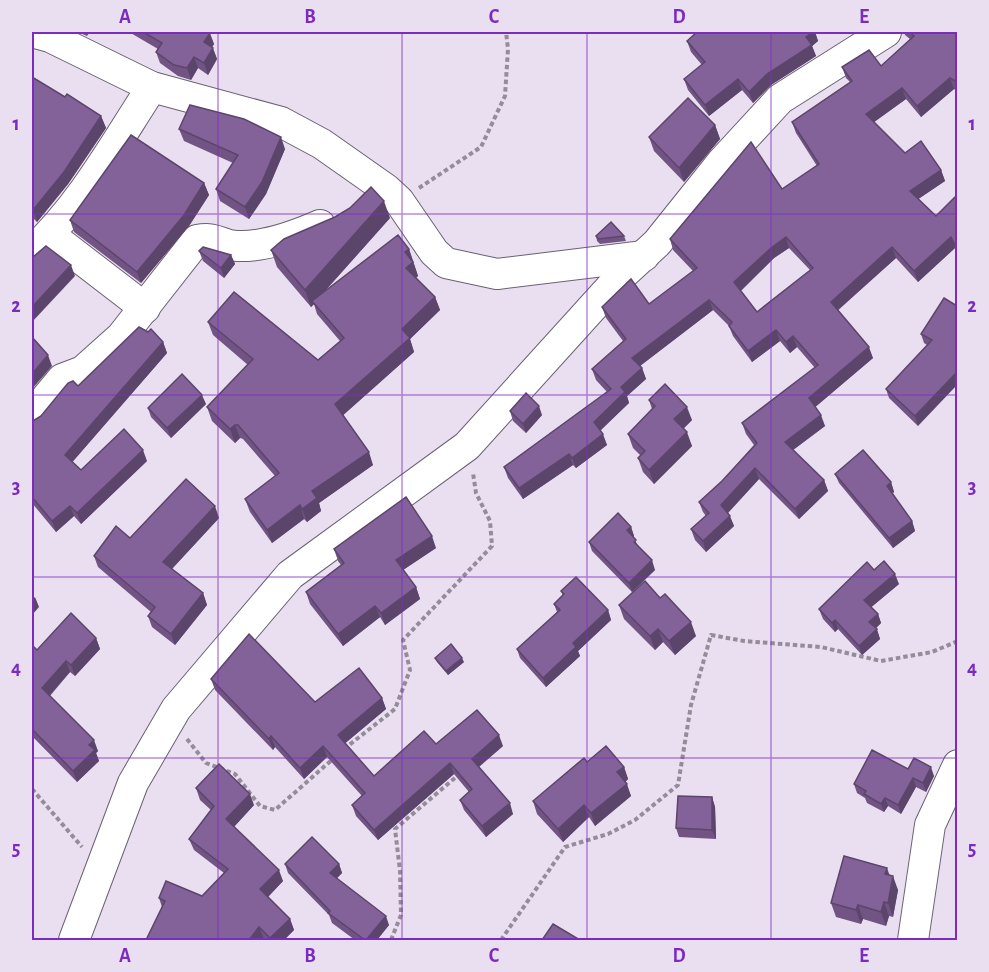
<svg xmlns="http://www.w3.org/2000/svg" width="989" height="972" font-family="'Alegreya Sans',sans-serif">
	<style>
		.lines { fill: none; stroke-linecap: round; stroke-linejoin: round }
		.minor-casing { stroke: #6a6171; stroke-width: 32 }
		.path { stroke: #948c99; stroke-width: 4; stroke-dasharray: 4.5 3; stroke-linecap: butt }
		.minor { stroke: #fff; stroke-width: 30 }
		.wall { fill: #715484; fill-rule: evenodd }
		.shaded-wall { fill: #5c456b }
		.building { fill: #836299; stroke: #5c456b; stroke-width: 1.5; fill-rule: evenodd }
		.grid { fill: none; stroke: #7b2cbf; stroke-width: 1.5; stroke-opacity: 0.55 }
		.neatline { fill: none; stroke: #7b2cbf; stroke-width: 2 }
		.grid-label { font-size: 20px; text-anchor: middle; font-weight: bold; fill: #7b2cbf }
	</style>
	<rect width="100%" height="100%" fill="#eadff1"/>
	<g class="lines">
		<!-- minor casing -->
		<g class="minor-casing">
			<g id="minor">
				<path d="M32 32 50 37 152 87 281 122 322 144 386 189 399 201 434 252 446 263 497 274 644 256"/>
				<path d="M50 235 145 308"/>
				<path d="M32 251C81 206 116 142 152 87"/>
				<path d="M32 415 62 379 83 371 121 337 197 240C218 236 221 246 238 246 266 247 295 236 320 225"/>
				<path d="M74 940 133 783 176 709 290 575 467 446 620 277 657 243 721 163 780 99 886 32"/>
				<path d="M913 940 930 825 958 765"/>
			</g>
		</g>
		<!-- path -->
		<g class="path">
			<path d="M419 188 481 147 505 96 508 49 506 32"/>
			<path d="M187 739 206 763 235 774 260 806 275 810 334 758"/>
			<path d="M344 749 395 709 410 670 403 640 492 546 490 521 476 493 473 473"/>
			<path d="M32 789 82 847"/>
			<path d="M391 940 401 915 400 871 395 829 456 777"/>
			<path d="M501 940 565 847 608 834 635 820 678 785 691 705 711 635 744 641 821 647 881 661 932 652 958 641"/>
		</g>
		<!-- minor -->
		<use href="#minor" class="minor"/>
	</g>
	<!-- wall -->
	<g class="wall">
		<path d="M78 32H90L87 36Z"/>
		<path d="M129 32H208L214 44 212 47 217 59 208 75 198 68 191 80 178 76 160 63 156 52 158 49Z"/>
		<path d="M815 32 818 41 812 46 816 56 771 85 753 103 742 90 709 116 688 90 684 79 702 65 691 52 687 41Z"/>
		<path d="M904 32H957V91L954 89 921 117 906 99 874 122 905 153 941 170 945 181 918 199 936 216 957 195V253L955 248 918 282 896 258 837 310 873 358 815 407 825 426 793 450 824 480 828 491 799 519 759 479 728 513 734 526 706 552 695 540 691 529 706 516 703 512 699 502 722 481 754 445 746 434 742 423 815 368 797 347 790 353 780 341 752 362 733 336 729 326 713 310 640 366 642 368 646 379 627 396 629 403 600 430 607 445 576 468 573 465 523 499 508 478 504 467 607 392 596 380 592 369 623 341 606 318 602 307 649 304 693 271 673 250 670 239 782 189 817 166 796 133 792 122 850 82 846 78 842 67 881 66 910 39 905 35ZM789 248 810 270 757 312 741 291 774 258Z"/>
		<path d="M32 77 65 97 101 116 106 128 68 184 37 222 32 217Z"/>
		<path d="M715 125 720 139 684 182 654 151 649 137Z"/>
		<path d="M179 129 285 149 266 194 249 219 220 201 216 189 233 163 184 141Z"/>
		<path d="M204 183 209 195 189 226 141 283 74 232 70 220Z"/>
		<path d="M390 218 326 290 409 249 418 276 416 278 435 297 440 310 410 339 414 352 343 415 373 465 319 503 321 511 307 522 304 519 272 543 250 512 245 499 275 476 243 439 240 438 235 443 212 421 207 407 248 365 213 335 208 322 318 360 340 341 317 314 314 304 311 307 277 267 271 250Z"/>
		<path d="M596 236H624L626 241 600 244 597 241Z"/>
		<path d="M199 251 231 255 235 264 224 278 203 261Z"/>
		<path d="M944 298 918 426 889 398 886 389 927 345 924 343 921 334Z"/>
		<path d="M163 342 167 353 72 462 81 470 147 461 81 524 74 516 56 532 32 503V420L33 421 41 416 78 386Z"/>
		<path d="M649 400 692 420 683 429 692 446 654 484 643 472 638 458 641 456 633 448 628 434 652 409Z"/>
		<path d="M206 404 171 438 151 417 148 408Z"/>
		<path d="M510 411 542 415 526 433 513 421Z"/>
		<path d="M835 474 891 482 894 492 892 494 912 521 915 531 893 548 839 483Z"/>
		<path d="M219 518 172 569 203 593 207 605 175 645 152 627 148 616 151 612 98 567 94 556 130 538Z"/>
		<path d="M631 527 634 536 633 537 639 547 655 570 632 592 592 551 589 542Z"/>
		<path d="M436 548 403 570 416 587 420 599 385 625 380 617 343 646 310 604 306 592 341 565 338 561 334 549Z"/>
		<path d="M874 570 899 584 871 607 878 614 881 623 876 628 880 639 862 655 838 629 835 632 823 619 819 609Z"/>
		<path d="M561 591 608 610 611 620 578 651 580 656 546 687 520 658 517 649 557 612 554 604 563 596Z"/>
		<path d="M660 598 696 636 675 655 663 642 655 650 624 619 619 605Z"/>
		<path d="M96 638 100 649 75 676 70 672 50 696 98 751 96 753 99 761 77 782 32 736V645L37 650Z"/>
		<path d="M435 658 464 662 448 675 437 662Z"/>
		<path d="M211 679 315 702 382 698 386 709 345 743 374 776 436 744 503 746 479 767 513 814 486 837 464 810 460 800 469 792 454 774 378 840 356 816 352 805 362 796 327 757 304 779 275 747 273 750 215 690Z"/>
		<path d="M587 762 624 767 628 779 625 782 631 796 595 826 589 817 563 842 537 814 533 801Z"/>
		<path d="M908 769 934 776 926 792 916 787 901 814 888 806 884 812 867 803 865 798 857 793 854 784Z"/>
		<path d="M196 788 254 805 234 827 283 881 268 897 290 919 294 930 284 940H266L264 939 162 907 159 898 202 896 224 873 194 850 189 839 211 810 200 800Z"/>
		<path d="M712 797 715 807 716 839 679 837 676 828Z"/>
		<path d="M285 864H339L342 873 337 878 389 925 377 940H355L332 923 329 915 288 873Z"/>
		<path d="M889 875 898 890 893 917 889 916 886 926 863 919 861 924 836 917 831 903Z"/>
	</g>
	<!-- shaded-wall -->
	<g class="shaded-wall">
		<path d="M811 32H816H815L818 41 812 46 816 56 771 85 753 103 749 92 767 74Z"/>
		<path d="M210 33 214 44 208 54 204 42Z"/>
		<path d="M213 48 217 59 208 75 204 63Z"/>
		<path d="M194 57 198 68 191 80 187 68Z"/>
		<path d="M950 78 954 89 921 117 917 106Z"/>
		<path d="M738 79 742 90 709 116 705 105Z"/>
		<path d="M902 88 906 99 870 125 866 114Z"/>
		<path d="M101 116 106 128 68 184 37 222 33 210Z"/>
		<path d="M715 125 720 139 684 182 679 168Z"/>
		<path d="M281 137 285 149 266 194 249 219 245 207Z"/>
		<path d="M941 170 945 181 914 202 910 191Z"/>
		<path d="M204 183 209 195 189 226 141 283 137 272Z"/>
		<path d="M384 201 390 218 314 303 312 301 314 304 311 307 305 290Z"/>
		<path d="M786 237 789 248 774 258 738 293 734 282 771 248Z"/>
		<path d="M951 237 955 248 918 282 914 271Z"/>
		<path d="M892 247 896 258 835 313 831 302Z"/>
		<path d="M409 249 418 276 411 281 406 268 405 252Z"/>
		<path d="M231 255 235 264 224 278 221 268Z"/>
		<path d="M71 265 75 276 32 322V307Z"/>
		<path d="M435 297 440 310 410 339 414 352 340 418 335 404 402 329Z"/>
		<path d="M709 300 713 310 636 369 632 358Z"/>
		<path d="M776 330 780 341 752 362 748 351Z"/>
		<path d="M793 336 797 347 790 353 786 342Z"/>
		<path d="M163 342 167 353 69 466 65 455Z"/>
		<path d="M869 347 873 358 813 409 809 398Z"/>
		<path d="M48 355 52 366 32 389V374Z"/>
		<path d="M642 368 646 379 627 396 629 403 598 433 594 422 621 387Z"/>
		<path d="M957 372V385L918 426 915 416Z"/>
		<path d="M202 395 206 404 171 438 167 428Z"/>
		<path d="M539 406 542 415 526 433 523 424Z"/>
		<path d="M687 407 692 420 679 433 674 419Z"/>
		<path d="M821 415 825 426 789 453 785 442Z"/>
		<path d="M235 425 240 438 235 443 230 429Z"/>
		<path d="M687 432 692 446 654 484 649 470Z"/>
		<path d="M603 434 607 445 576 468 572 458Z"/>
		<path d="M143 450 147 461 81 524 77 513Z"/>
		<path d="M369 452 373 465 319 503 321 511 307 522 302 509 312 491Z"/>
		<path d="M569 454 573 465 523 499 519 488Z"/>
		<path d="M755 468 759 479 725 516 721 505Z"/>
		<path d="M824 480 828 491 799 519 795 509Z"/>
		<path d="M891 482 894 492 890 495 887 486Z"/>
		<path d="M300 505 304 519 272 543 267 530Z"/>
		<path d="M70 506 74 516 56 532 52 521Z"/>
		<path d="M215 506 219 518 167 574 163 562Z"/>
		<path d="M730 516 734 526 706 552 703 541Z"/>
		<path d="M912 521 915 531 893 548 889 538Z"/>
		<path d="M631 527 634 536 630 540 627 530Z"/>
		<path d="M432 536 436 548 400 572 396 560Z"/>
		<path d="M652 560 655 570 632 592 629 583Z"/>
		<path d="M895 574 899 584 868 610 864 600Z"/>
		<path d="M416 587 420 599 385 625 381 613Z"/>
		<path d="M203 593 207 605 175 645 171 634Z"/>
		<path d="M35 597 39 607 32 615V600Z"/>
		<path d="M375 606 380 617 343 646 338 634Z"/>
		<path d="M608 610 611 620 578 651 580 656 546 687 543 678 573 643Z"/>
		<path d="M878 614 881 623 873 631 869 622Z"/>
		<path d="M835 620 838 629 835 632 832 623Z"/>
		<path d="M691 622 696 636 675 655 669 641Z"/>
		<path d="M658 629 663 642 655 650 650 636Z"/>
		<path d="M877 629 880 639 862 655 859 646Z"/>
		<path d="M96 638 100 649 75 676 71 665Z"/>
		<path d="M462 658 464 662 448 675 446 671Z"/>
		<path d="M66 661 70 672 46 699 42 688Z"/>
		<path d="M382 698 386 709 342 746 338 735Z"/>
		<path d="M499 735 503 746 476 769 472 759Z"/>
		<path d="M271 736 275 747 273 750 269 739Z"/>
		<path d="M94 740 98 751 96 753 99 761 77 782 73 771 89 745Z"/>
		<path d="M323 746 327 757 304 779 300 768Z"/>
		<path d="M450 763 454 774 378 840 374 830Z"/>
		<path d="M624 767 628 779 622 785 617 772Z"/>
		<path d="M931 767 934 776 926 792 923 783Z"/>
		<path d="M913 778 916 787 901 814 898 805Z"/>
		<path d="M627 784 631 796 595 826 591 813Z"/>
		<path d="M250 794 254 805 230 831 226 819Z"/>
		<path d="M712 797 715 807 716 839 712 830Z"/>
		<path d="M885 798 888 806 884 812 881 804Z"/>
		<path d="M510 803 513 814 486 837 482 826Z"/>
		<path d="M584 805 589 817 563 842 558 829Z"/>
		<path d="M339 864 342 873 333 882 330 873Z"/>
		<path d="M887 868 892 882 893 876 898 890 893 917 888 903 885 874Z"/>
		<path d="M279 870 283 881 265 900 260 889Z"/>
		<path d="M884 902 889 916 886 926 881 912Z"/>
		<path d="M858 905 863 919 861 924 856 910Z"/>
		<path d="M386 916 389 925 377 940H366Z"/>
		<path d="M290 919 294 930 284 940H271L270 938Z"/>
		<path d="M259 927 264 939 262 940H249Z"/>
	</g>
	<!-- building -->
	<g class="building">
		<path d="M143 32H208L210 33 204 42 213 48 204 63 194 57 187 68 174 65 156 52 162 43Z"/>
		<path d="M697 32H813L806 37 812 45 767 74 749 92 738 79 705 105 684 79 705 62 687 41Z"/>
		<path d="M910 32H957V82L950 78 917 106 902 88 866 114 905 153 921 141 941 170 910 191 936 216 957 195V243L955 245 951 237 914 271 892 247 831 302 869 347 809 398 821 415 785 442 824 480 795 509 755 468 721 505 730 516 703 541 691 529 709 513 699 502 722 481 757 443 742 423 818 365 793 336 786 342 776 330 748 351 729 326 732 322 709 300 632 358 642 368 621 387 625 392 594 422 603 434 572 458 569 454 519 488 504 467 611 389 592 369 626 339 602 307 631 279 649 304 697 268 670 239 751 142 782 189 819 164 792 122 852 81 842 67 869 50 881 66 914 36ZM786 237 813 268 757 312 734 282 771 248Z"/>
		<path d="M32 77 65 97 67 94 101 116 64 172 33 210 32 209Z"/>
		<path d="M688 98 715 125 679 168 649 137Z"/>
		<path d="M190 105 244 119 281 137 262 182 245 207 216 189 238 155 179 129Z"/>
		<path d="M131 135 204 183 184 215 137 272 70 220Z"/>
		<path d="M371 187 384 201 305 290 271 250 284 239 335 217 350 208Z"/>
		<path d="M611 222 624 236 599 239 596 236Z"/>
		<path d="M398 235 409 249 405 252 413 262 406 268 435 297 402 329 410 338 335 404 369 452 312 491 317 498 302 509 300 505 267 530 245 499 279 473 238 425H235L230 429 207 407 253 359 208 322 234 292 318 360 344 338 312 301Z"/>
		<path d="M46 246 71 265 32 307V257H33Z"/>
		<path d="M203 247 231 255 221 268 199 251Z"/>
		<path d="M944 298 957 306V372L915 416 886 389 932 340 921 334Z"/>
		<path d="M139 327 148 332 151 329 163 342 65 455 81 470 124 429 143 450 77 513 70 506 52 521 32 497V420L33 421 41 416 68 383 73 381 78 386Z"/>
		<path d="M32 337 48 355 32 374Z"/>
		<path d="M182 374 202 395 167 428 148 408Z"/>
		<path d="M665 384 687 407 674 419 687 432 649 470 638 458 645 451 628 434 655 406 649 400Z"/>
		<path d="M526 393 539 406 523 424 510 411Z"/>
		<path d="M863 450 891 482 887 486 912 521 889 538 835 474Z"/>
		<path d="M186 479 215 506 163 562 203 593 171 634 148 616 155 607 94 556 116 526 130 538Z"/>
		<path d="M406 497 432 536 396 560 416 587 381 613 375 606 338 634 306 592 344 563 334 549Z"/>
		<path d="M618 513 631 527 627 530 636 540 634 542 652 560 629 583 589 542Z"/>
		<path d="M884 561 895 574 864 600 878 614 869 622 877 629 859 646 835 620 832 623 819 609 867 562 874 570Z"/>
		<path d="M576 577 608 610 573 643 576 647 543 678 517 649 560 610 554 604 564 594 561 591Z"/>
		<path d="M645 581 660 598 665 594 691 622 669 641 658 629 650 636 619 605Z"/>
		<path d="M71 613 96 638 71 665 66 661 42 688 94 740 89 745 95 750 73 771 32 729V645L37 650Z"/>
		<path d="M249 634 315 702 359 668 382 698 338 735 374 776 424 731 436 744 477 710 499 735 472 759 510 803 482 826 460 800 472 789 450 763 374 830 352 805 365 793 323 746 300 768 271 736 269 739 211 679Z"/>
		<path d="M451 644 462 658 446 671 435 658Z"/>
		<path d="M606 746 624 767 617 772 627 784 591 813 584 805 558 829 533 801 584 758 587 762Z"/>
		<path d="M872 750 908 769 914 758 931 767 923 783 913 778 898 805 885 798 881 804 864 794 866 791 854 784Z"/>
		<path d="M219 764 250 794 226 819 279 870 260 889 290 919 270 938 259 927 249 940H146L165 901 159 898 166 881 202 896 228 869 189 839 214 806 196 788Z"/>
		<path d="M678 796 712 797V830L676 828Z"/>
		<path d="M312 837 339 864 330 873 386 916 366 940H365L328 913 330 911 285 864Z"/>
		<path d="M844 856 887 868 885 874 893 876 888 903 884 902 881 912 858 905 856 910 831 903Z"/>
		<path d="M553 924 580 940H542Z"/>
	</g>
	<!-- grid -->
	<path class="grid" d="M218 32V940M402 32V940M587 32V940M771 32V940M32 214H958M32 395H958M32 577H958M32 758H958"/>
	<!-- border -->
	<rect width="989" height="972" fill="none" stroke="#eadff1" stroke-width="66"/>
	<rect x="33" y="33" width="923" height="906" class="neatline"/>
	<g class="grid-label">
		<text x="125" y="23">A</text>
		<text x="310" y="23">B</text>
		<text x="494" y="23">C</text>
		<text x="679" y="23">D</text>
		<text x="864" y="23">E</text>
		<text x="16" y="130">1</text>
		<text x="972" y="130">1</text>
		<text x="16" y="312">2</text>
		<text x="972" y="312">2</text>
		<text x="16" y="493">3</text>
		<text x="972" y="493">3</text>
		<text x="16" y="674">4</text>
		<text x="972" y="674">4</text>
		<text x="16" y="855">5</text>
		<text x="972" y="855">5</text>
		<text x="125" y="962">A</text>
		<text x="310" y="962">B</text>
		<text x="494" y="962">C</text>
		<text x="679" y="962">D</text>
		<text x="864" y="962">E</text>
	</g>
</svg>
